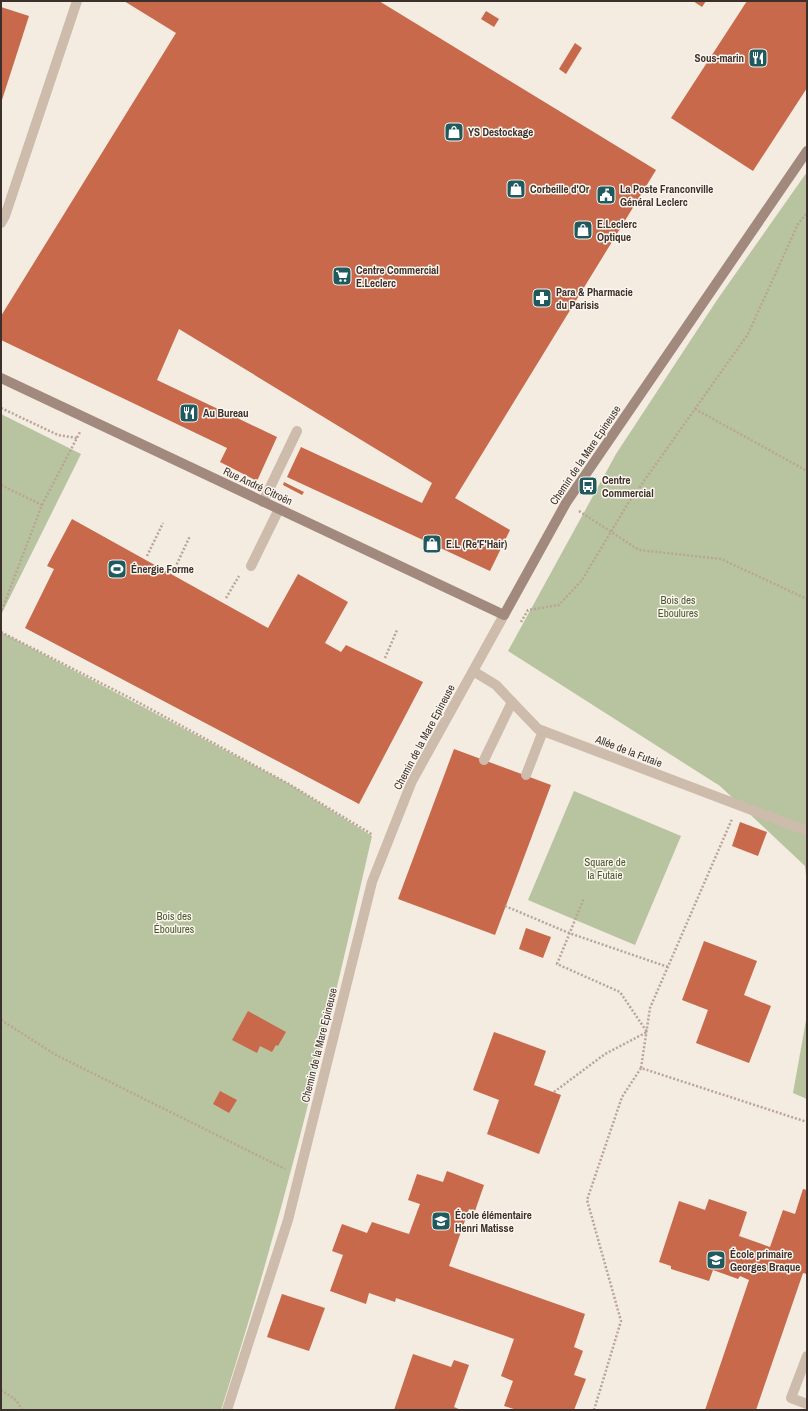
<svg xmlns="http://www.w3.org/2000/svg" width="808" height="1411" font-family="'Archivo Narrow',sans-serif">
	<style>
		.green { fill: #b8c4a0 }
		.building { fill: #c8694b }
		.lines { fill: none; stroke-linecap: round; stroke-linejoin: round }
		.path { stroke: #b9a596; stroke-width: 2.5; stroke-dasharray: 2 2; stroke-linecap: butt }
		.lane { stroke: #cdbbac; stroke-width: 10 }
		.street { stroke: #cdbbac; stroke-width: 10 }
		.secondary { stroke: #a18a7d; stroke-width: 10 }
		.labels { text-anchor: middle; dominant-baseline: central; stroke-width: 3; stroke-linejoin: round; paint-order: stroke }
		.poi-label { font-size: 11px; font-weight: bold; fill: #3b302b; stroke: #fbf5ee; text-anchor: start }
		.street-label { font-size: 11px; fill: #3b302b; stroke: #fbf5ee }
		.park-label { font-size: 11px; fill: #4a5a2e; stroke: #fbf5ee }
	</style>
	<rect width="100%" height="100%" fill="#f4ebe1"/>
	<!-- green -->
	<g class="green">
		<path d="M807 172V883L805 866 720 786 508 651 616 454 717 300Z"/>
		<path d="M1 414 81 454 1 615Z"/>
		<path d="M1 632 289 784 372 836C328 1029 282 1222 221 1410H1Z"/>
		<path d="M574 791 681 836 635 945 528 900Z"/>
		<path d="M807 1015V1099L793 1093Z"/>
	</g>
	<!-- building -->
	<g class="building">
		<path d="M124 1H379L656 170 455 498 510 530 490 571 287 477 301 447 422 503 432 483 179 329 157 380 277 437 257 481 220 462 227 448 1 340V316L176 33Z"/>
		<path d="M693 1H706L702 7Z"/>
		<path d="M747 1H807V88L753 171 671 118Z"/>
		<path d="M1 7 29 16 1 103Z"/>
		<path d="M486 11 499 19 494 27 481 19Z"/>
		<path d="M575 43 582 48 566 74 559 69Z"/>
		<path d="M284 482 304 492 302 495 283 485Z"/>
		<path d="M72 519 268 628 298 574 348 602 325 643 341 652 346 645 423 682 359 804 25 628 54 569 47 566Z"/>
		<path d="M454 749 551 785 495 935 398 899Z"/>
		<path d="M740 822 767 832 758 856 732 846Z"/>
		<path d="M526 928 551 937 543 958 519 949Z"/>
		<path d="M704 941 757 961 744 995 771 1006 749 1063 696 1043 708 1010 682 1000Z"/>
		<path d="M248 1011 286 1032 278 1046 276 1045 272 1052 260 1046 257 1053 232 1040Z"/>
		<path d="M494 1032 546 1051 534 1085 561 1095 539 1154 487 1134 499 1100 473 1090Z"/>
		<path d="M220 1091 237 1100 229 1113 213 1104Z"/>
		<path d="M447 1171 484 1185 475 1211 469 1209 449 1266 585 1314 574 1347 583 1351 574 1375 586 1379 574 1410H517L504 1406 513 1381 501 1376 514 1339 396 1298 395 1302 369 1293 366 1304 330 1291 343 1255 332 1251 342 1224 367 1233 372 1222 409 1234 420 1204 408 1200 417 1174 443 1182Z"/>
		<path d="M803 1189 807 1190V1274L803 1273 756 1410H705L749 1280 740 1276 738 1279 713 1270 709 1281 671 1269V1266L659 1262 679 1201 705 1210 709 1199 747 1212 739 1236 770 1247 783 1210 795 1214Z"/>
		<path d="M282 1294 325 1308 309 1351 267 1337Z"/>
		<path d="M413 1354 451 1367 454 1360 469 1365 454 1407 461 1410H394Z"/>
	</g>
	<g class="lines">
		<!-- path -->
		<g class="path">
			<path d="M1 408 58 435 77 438"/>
			<path d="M695 409 807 471"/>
			<path d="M1 485 42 505 1 612"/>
			<path d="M42 505 80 432"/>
			<path d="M579 511 639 550 721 559 807 599"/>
			<path d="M147 556 163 523"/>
			<path d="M175 568 190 536"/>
			<path d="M226 598 239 576"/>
			<path d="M521 622 528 610 559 605 582 580 627 505 748 334 798 224 807 213"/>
			<path d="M1 632 132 699 289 784 373 835"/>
			<path d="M385 658 397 630"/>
			<path d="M505 906 569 933 668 967"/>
			<path d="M1 1020 56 1055 285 1169"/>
			<path d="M641 1068 650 1008 732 819"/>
			<path d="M554 1092 605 1054 647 1032 620 992 557 964 584 898"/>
			<path d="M1 1390 16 1400 22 1410"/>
			<path d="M594 1410 621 1321 587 1200 622 1097 641 1068 807 1122"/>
		</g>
		<!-- lane -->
		<g class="lane">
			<path d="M1 223 5 216 77 1"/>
			<path d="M263 502 297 431"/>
			<path d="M251 566 279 509"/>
			<path d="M473 671 496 685 512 702"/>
			<path d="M484 760 512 702 538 729 807 831"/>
			<path d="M526 775 543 731"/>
			<path d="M807 1356 791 1398 807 1404"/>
		</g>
		<!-- street -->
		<path class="street" d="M227 1410 288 1220 372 882 412 781 504 615"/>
		<!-- secondary -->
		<path class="secondary" d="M1 378 504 615 566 503 807 151"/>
	</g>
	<!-- icons -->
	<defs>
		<g id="restaurant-square" transform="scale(1)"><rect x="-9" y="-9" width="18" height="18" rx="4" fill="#1f5a5e" stroke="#fbf5ee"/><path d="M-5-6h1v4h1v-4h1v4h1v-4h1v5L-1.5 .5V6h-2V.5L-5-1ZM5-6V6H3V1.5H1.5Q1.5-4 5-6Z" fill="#fff"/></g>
		<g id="shop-square" transform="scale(1)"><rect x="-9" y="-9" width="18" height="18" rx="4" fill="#1f5a5e" stroke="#fbf5ee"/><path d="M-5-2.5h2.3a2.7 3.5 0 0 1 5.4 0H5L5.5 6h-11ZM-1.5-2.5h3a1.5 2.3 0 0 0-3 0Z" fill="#fff"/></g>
		<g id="civic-square" transform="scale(1)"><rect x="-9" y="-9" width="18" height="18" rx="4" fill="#1f5a5e" stroke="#fbf5ee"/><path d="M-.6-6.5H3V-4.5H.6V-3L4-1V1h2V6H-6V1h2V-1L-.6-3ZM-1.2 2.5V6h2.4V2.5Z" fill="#fff"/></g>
		<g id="supermarket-square" transform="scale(1)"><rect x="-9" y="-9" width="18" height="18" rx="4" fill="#1f5a5e" stroke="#fbf5ee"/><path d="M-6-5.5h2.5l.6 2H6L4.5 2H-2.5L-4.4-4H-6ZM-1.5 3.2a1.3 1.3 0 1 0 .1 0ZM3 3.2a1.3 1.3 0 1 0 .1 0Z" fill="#fff"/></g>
		<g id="pharmacy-square" transform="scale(1)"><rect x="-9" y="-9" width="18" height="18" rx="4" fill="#1f5a5e" stroke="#fbf5ee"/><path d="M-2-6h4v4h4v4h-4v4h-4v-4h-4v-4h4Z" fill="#fff"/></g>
		<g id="bus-square" transform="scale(1)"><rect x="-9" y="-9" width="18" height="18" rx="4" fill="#1f5a5e" stroke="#fbf5ee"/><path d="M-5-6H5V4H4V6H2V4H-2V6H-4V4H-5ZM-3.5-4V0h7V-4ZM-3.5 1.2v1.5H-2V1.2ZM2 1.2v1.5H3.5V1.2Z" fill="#fff"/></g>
		<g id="stadium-square" transform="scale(1)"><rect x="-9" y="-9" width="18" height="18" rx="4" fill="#1f5a5e" stroke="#fbf5ee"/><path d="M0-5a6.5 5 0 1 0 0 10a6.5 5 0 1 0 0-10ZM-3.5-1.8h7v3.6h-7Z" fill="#fff"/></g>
		<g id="school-square" transform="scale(1)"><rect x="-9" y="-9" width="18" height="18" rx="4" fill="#1f5a5e" stroke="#fbf5ee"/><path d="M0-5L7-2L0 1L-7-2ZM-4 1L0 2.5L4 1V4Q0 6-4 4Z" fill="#fff"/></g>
	</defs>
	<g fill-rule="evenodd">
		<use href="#restaurant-square" x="758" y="58"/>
		<use href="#shop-square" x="454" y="132"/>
		<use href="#shop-square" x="516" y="189"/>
		<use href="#civic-square" x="606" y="195"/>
		<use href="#shop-square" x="583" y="230"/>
		<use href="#supermarket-square" x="342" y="276"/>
		<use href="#pharmacy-square" x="542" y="298"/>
		<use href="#restaurant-square" x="189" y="413"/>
		<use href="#bus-square" x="588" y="486"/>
		<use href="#shop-square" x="432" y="544"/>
		<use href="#stadium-square" x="117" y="569"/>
		<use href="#school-square" x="441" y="1221"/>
		<use href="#school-square" x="716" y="1260"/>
	</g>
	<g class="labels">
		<!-- poi labels -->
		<g class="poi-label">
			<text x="744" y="58" text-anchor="end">Sous-marin</text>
			<text x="468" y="132">YS Destockage</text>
			<text x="530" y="189">Corbeille d'Or</text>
			<text x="620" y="189">La Poste Franconville<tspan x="620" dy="13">Général Leclerc</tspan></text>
			<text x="597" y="224">E.Leclerc<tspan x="597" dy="13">Optique</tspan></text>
			<text x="356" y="270">Centre Commercial<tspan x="356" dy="13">E.Leclerc</tspan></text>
			<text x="556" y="292">Para &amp; Pharmacie<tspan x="556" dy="13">du Parisis</tspan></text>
			<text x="203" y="413">Au Bureau</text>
			<text x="602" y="480">Centre<tspan x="602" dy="13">Commercial</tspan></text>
			<text x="446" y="544">E.L (Re'F'Hair)</text>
			<text x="131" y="569">Énergie Forme</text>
			<text x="455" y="1215">École élémentaire<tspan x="455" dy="13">Henri Matisse</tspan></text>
			<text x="730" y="1254">École primaire<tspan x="730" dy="13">Georges Braque</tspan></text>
		</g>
		<!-- street labels -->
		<g class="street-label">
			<text transform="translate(585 455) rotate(-56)">Chemin de la Mare Epineuse</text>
			<text transform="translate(258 486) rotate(25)">Rue André Citroën</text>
			<text transform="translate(424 737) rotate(-62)">Chemin de la Mare Epineuse</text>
			<text transform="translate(629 751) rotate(21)">Allée de la Futaie</text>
			<text transform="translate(319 1045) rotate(-76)">Chemin de la Mare Epineuse</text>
		</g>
		<!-- park labels -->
		<g class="park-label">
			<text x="678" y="600">Bois des<tspan x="678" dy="13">Eboulures</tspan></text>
			<text x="605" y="862">Square de<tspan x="605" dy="13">la Futaie</tspan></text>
			<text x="174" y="916">Bois des<tspan x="174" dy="13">Éboulures</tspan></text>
		</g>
	</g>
	<!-- border -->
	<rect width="808" height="1411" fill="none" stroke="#3b302b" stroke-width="4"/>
</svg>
